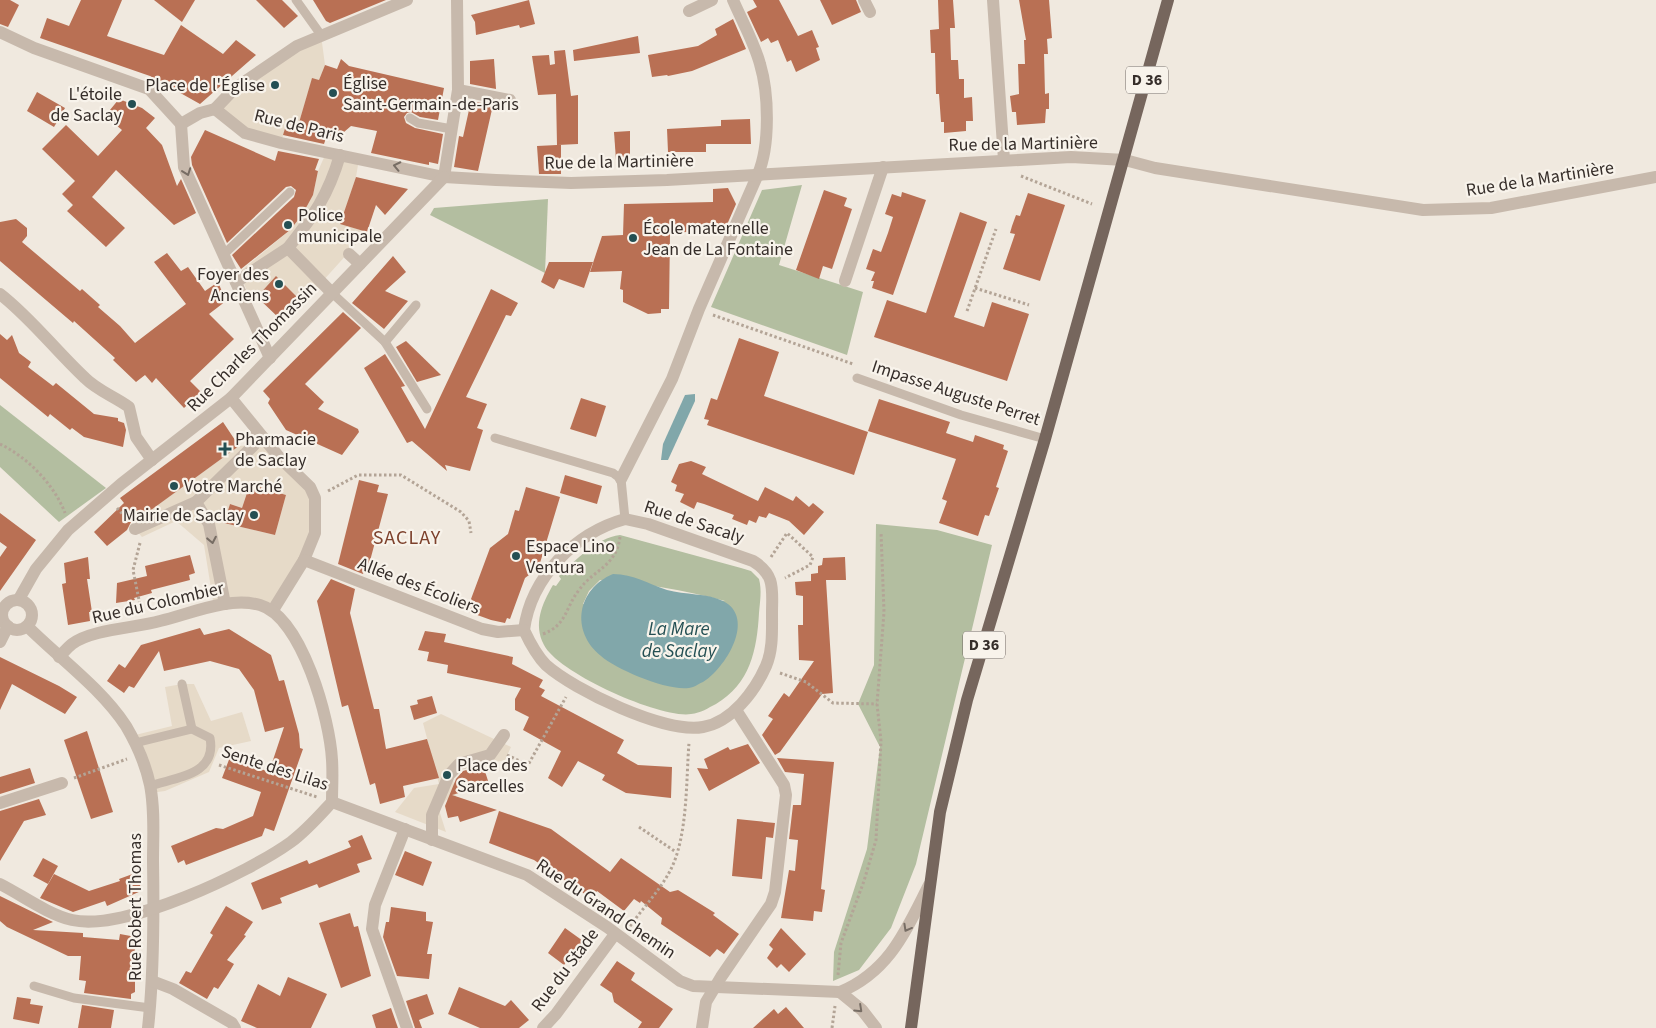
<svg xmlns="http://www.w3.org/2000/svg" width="1656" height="1028" font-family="'Source Sans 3',sans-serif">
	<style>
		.green { fill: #b3bea0; fill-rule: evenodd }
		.plaza { fill: #e6dac8; fill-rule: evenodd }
		.water { fill: #81a7aa }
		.building { fill: #b97054 }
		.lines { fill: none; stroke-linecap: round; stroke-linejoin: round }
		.path { stroke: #b3a496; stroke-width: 3; stroke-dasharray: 2.5 2.5; stroke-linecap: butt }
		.service { stroke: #c7b9ac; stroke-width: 9 }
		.pedestrian { stroke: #c7b9ac; stroke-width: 12 }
		.minor { stroke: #c7b9ac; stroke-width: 12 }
		.primary { stroke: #76665d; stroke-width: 12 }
		.oneway { stroke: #776d64 }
		.poi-dot { fill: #244f53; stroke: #f8f3eb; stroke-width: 2 }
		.labels { text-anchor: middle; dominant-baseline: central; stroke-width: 4.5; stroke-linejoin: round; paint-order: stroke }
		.shield { fill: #f8f3eb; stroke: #706964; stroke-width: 1 }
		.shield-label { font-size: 16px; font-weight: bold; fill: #362e2a }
		.poi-label { font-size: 18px; fill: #362e2a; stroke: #f8f3eb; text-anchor: start }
		.street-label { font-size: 18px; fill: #362e2a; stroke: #f8f3eb }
		.water-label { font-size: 19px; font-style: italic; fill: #244f53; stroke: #f8f3eb }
		.quarter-label { font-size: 20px; letter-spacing: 1px; fill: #7d412c; stroke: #f8f3eb }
	</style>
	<rect width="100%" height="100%" fill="#f0e9df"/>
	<!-- green -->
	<g class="green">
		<path d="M802 185 779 265 863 292 847 355 711 307 762 190Z"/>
		<path d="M548 199 545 273 430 215 434 208Z"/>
		<path d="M0 405 106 488 59 522 0 467Z"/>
		<path d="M876 524 937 530 992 545 916 864 891 928 859 970 833 981 834 952 867 849 880 747 858 704 874 665Z"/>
		<path d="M620 535 741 568 751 571 759 579C762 590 760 602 759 613 757 650 750 684 716 704 708 708 701 713 691 714 661 719 558 673 544 645 533 624 542 604 553 585L556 586 561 579 559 576C576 560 596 538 620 535ZM600 580C642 583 684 590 725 601L583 604 589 591Z"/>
	</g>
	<!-- plaza -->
	<g class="plaza">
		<path d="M321 35 325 65 319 80 312 79 298 126 287 122 281 143 245 133 215 109Z"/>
		<path d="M326 153 359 159 356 177 341 224 367 232 303 303 276 277 252 303 242 279V270L290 230 313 195 318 171Z"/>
		<path d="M257 432 310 487 315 533 273 610 214 607 204 545 176 521 142 537 131 524 239 446 254 445ZM250 484 286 495 275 535 224 523 230 504 242 508Z"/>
		<path d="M182 684H194L211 721 242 712 251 741 219 748 209 772 165 791 150 793 131 736 172 726 165 687Z"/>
		<path d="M441 714 511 747 505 760 460 770 453 779 456 797 446 800 439 810 446 832 395 812 414 788 439 784 423 723Z"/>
	</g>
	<!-- water -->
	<g class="water">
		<path d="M695 394V401L668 460H661L663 444 685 395Z"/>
		<path d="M613 574C634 574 648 584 667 590 685 595 707 593 723 601 757 618 725 669 703 682 700 683 696 686 693 687 673 694 617 670 601 656 570 631 577 589 613 574Z"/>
	</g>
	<!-- building -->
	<g class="building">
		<path d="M0 0H10L19 5 8 27 0 24Z"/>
		<path d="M81 0H122L107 36 164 55 181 25 223 54 236 40 256 55 200 104 150 76 40 38 47 18 69 26Z"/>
		<path d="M154 0H195L182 22Z"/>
		<path d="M256 0H282L298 16 284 28Z"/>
		<path d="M313 0H386L330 23 326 21Z"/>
		<path d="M529 0 535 24 520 28 519 25 476 35 475 22 471 15Z"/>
		<path d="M753 0H779L798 36 812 30 819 47 816 48 820 60 796 72 791 60 787 62 778 40 771 43 768 38 761 42 747 12 757 7Z"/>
		<path d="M820 0H856L861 12 832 25Z"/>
		<path d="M938 0H953L955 28H950L951 60H958L959 79H964V98L972 97 973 121H966V131L944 133V122H941L939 94H936L935 53H931L930 30 939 29Z"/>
		<path d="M1019 0H1049L1052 38 1047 39 1048 54H1044L1045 94 1049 93V109H1046L1045 123 1017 125 1016 112H1012L1010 96 1019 94 1018 64H1025L1024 40H1026Z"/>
		<path d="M733 19 746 49 692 71 668 76 667 75 652 77 648 55 698 46 717 35 715 29Z"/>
		<path d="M638 36 640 53 574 61 573 50Z"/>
		<path d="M565 50 571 96 578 95V144L558 145H561V174H539L537 146 557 145 556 94 538 95 532 56 549 55 550 65 555 64 554 51Z"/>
		<path d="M341 59 349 66 444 88 438 120 420 117 411 112 407 113 404 117 406 123 415 128 443 134 438 164 429 162V165L371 153 377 131 351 126 337 138 327 135 324 144 283 135 287 122 298 126 312 78 319 80 325 65 337 69Z"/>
		<path d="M494 59 496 89 470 84V61Z"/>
		<path d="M37 92 65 108 54 127 27 111Z"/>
		<path d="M119 99 142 108 155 118 146 128 162 145 177 186 181 179 196 213 174 225 116 170 92 197 125 228 106 247 67 211 73 205 62 194 75 181 42 149 66 125 98 156 122 130 105 116Z"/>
		<path d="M471 101 493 105 478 171 454 167 459 136 463 137Z"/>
		<path d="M750 119 751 144H706V152H668L667 129 721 126V120Z"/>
		<path d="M205 130 275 161 278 151 319 159 315 170 318 171 313 195 302 215 290 230 241 269 232 255 294 197 296 190 291 186 286 187 227 243 192 165 191 157Z"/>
		<path d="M630 131V160H616L614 132Z"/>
		<path d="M356 177 408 189 385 215 376 205 367 232 340 224Z"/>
		<path d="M728 188 736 204 726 227 670 234 669 309H661V313L648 314 623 302V290L620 289 622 271 590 272 602 236 623 235 624 204 713 202V189Z"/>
		<path d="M824 190 847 198 844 206 852 209 832 269 823 266 819 279 796 270Z"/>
		<path d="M902 192 926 200 893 295 872 288 874 281H871L875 272 866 269 873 249 881 252 888 233 893 217 885 214 892 194 901 197Z"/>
		<path d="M1028 193 1065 205 1040 281 1003 269 1015 234 1010 233 1012 226 1016 215 1020 216Z"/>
		<path d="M960 212 987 222 954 317 984 327 992 302 1029 314 1007 381 874 337 887 300 926 313Z"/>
		<path d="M16 219 27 228V236L22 242 80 291 82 289 100 305 98 307 120 326 135 343 186 304 154 262 167 253 181 271 188 267 205 291 218 282 226 301 209 314 234 339 190 381 201 392 184 408 156 378 152 383 145 375 136 382 113 360 115 358 74 321 73 323 0 261V222Z"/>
		<path d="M393 256 406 272 385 291 408 301 384 329 352 303Z"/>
		<path d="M549 262H593L584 288 559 279 554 289 541 282Z"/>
		<path d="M276 276 303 303 289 318 285 315 280 319 257 297Z"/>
		<path d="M491 289 518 303 511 316 506 315 466 397 487 404 477 428 483 430 470 471 445 465 447 471 412 441 407 443 364 368 385 354 405 386 401 387 425 429Z"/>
		<path d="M343 312 361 328 305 384 324 402 318 409 358 429 359 432 342 455 286 430 268 403 270 399 263 391Z"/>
		<path d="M0 334 7 340 12 335 19 353 31 362 28 367 53 386 56 383 94 414 118 418V421L124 423 126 430 123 447 84 437 72 428 70 430 50 414 48 417 0 378Z"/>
		<path d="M739 338 779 352 764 396 868 432 854 475 707 425 709 420 704 419 711 398 717 400Z"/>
		<path d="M406 341 441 375 417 382 396 347Z"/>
		<path d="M581 398 606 406 596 437 570 429Z"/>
		<path d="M879 399 950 422 946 433 973 442 975 435 1004 445 1003 449 1008 451 996 487 999 488 989 516 985 515 978 536 939 523 947 501 942 499 956 459 868 431Z"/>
		<path d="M223 422 239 446 140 518 131 522 127 530 107 546 94 532 124 503 120 498Z"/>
		<path d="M691 461 706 467 702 474 758 501 765 487 793 501 796 496 809 507 813 503 824 512 804 535 789 521 769 513 766 518 759 516 756 523 749 520 747 525 732 519 734 515 704 504 697 502 694 509 680 502 684 494 675 491 677 485 671 482 679 464Z"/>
		<path d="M565 475 602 486 597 504 560 493Z"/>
		<path d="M359 480 379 485 377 492 388 494 367 572 364 571 363 574 338 564Z"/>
		<path d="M250 484 286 495 275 535 224 523 230 504 242 508Z"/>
		<path d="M526 487 560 497 540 563 541 566 525 578 510 619 507 618 505 623 491 620 469 612 473 601 471 599 490 548 508 534 515 510 519 511Z"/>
		<path d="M0 513 36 540 0 591V557L7 547 0 542Z"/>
		<path d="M190 555 195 573 189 575 190 580 151 590 152 593 134 598 135 600 116 603 117 583 147 576 145 566Z"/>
		<path d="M88 557 90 579H87L92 612H89L90 621 68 625 62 584 66 583 64 563Z"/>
		<path d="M845 557 846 580H826L833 693 822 694 780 752 775 755 762 735 773 719 768 716 784 693 789 697 814 661 799 660 798 625H803V596L796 595 795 582 811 581V574L818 573V566L822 565 823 558Z"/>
		<path d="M331 579 355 589 350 613 374 709H379L386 749 427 739 439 778 403 786 405 797 380 804 375 783 370 785 348 705 342 707 317 601Z"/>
		<path d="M200 628 204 635 229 629 271 655 279 681 284 680 299 734 300 748 303 749 274 831 265 828 262 836 186 865 184 860 178 863 171 846 216 828 223 829 253 816 261 792 222 778 230 757 269 772 284 727 265 732 254 690 239 669 210 661 164 671 159 651 134 688 129 686 124 693 107 681 119 664 125 668 141 645Z"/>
		<path d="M425 631 446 634 444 642 513 657 512 664 543 680 539 687 545 690 541 696 624 740 617 753 638 765 672 767 671 798 626 793 602 780 605 775 578 761 562 787 548 778 561 751 523 730 529 717 515 710V699L521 688 447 673 448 665 427 661 429 652 418 650Z"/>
		<path d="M0 657 59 686 77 697 65 714 12 684 0 710Z"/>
		<path d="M432 696 437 713 414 720 410 706 418 704 417 700Z"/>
		<path d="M87 731 113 812 91 819 64 740Z"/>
		<path d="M748 744 760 763 709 791 697 768 708 769 704 759 728 747 730 750Z"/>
		<path d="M777 758 834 762 821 889 825 890 822 912 814 911 813 921 781 918 789 870 795 871 798 840 789 839 793 805H801L804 774 785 772Z"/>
		<path d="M483 765 489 784 452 795 497 810 460 822 458 816 448 818 445 806 456 779 463 771Z"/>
		<path d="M30 768 35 783 0 794V777Z"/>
		<path d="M39 799 46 815 24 821 0 861V811Z"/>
		<path d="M499 811 551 829 610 872 621 858 670 892 678 890 715 913 713 915 739 934 724 954 717 949 710 957 661 924 662 918 641 901 640 903 634 899 624 911 597 891 595 894 589 891 586 895 534 860 489 843Z"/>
		<path d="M737 819 775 823 773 838 766 837 762 879 732 876Z"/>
		<path d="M362 835 372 859 357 864 360 872 319 888 317 884 280 898 282 903 262 910 251 883 307 860 309 864 351 847 348 841Z"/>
		<path d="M405 851 432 862 423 886 395 875Z"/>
		<path d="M43 858 58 866 48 884 33 876Z"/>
		<path d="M138 872 141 891 107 906 105 901 73 912 40 898 54 874 89 891 120 881 119 879Z"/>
		<path d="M0 896 53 922 33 930 83 933V937L119 940 120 934 136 937 132 980H135V992L131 994V999L84 993 86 981 79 980 81 956H68L7 927 0 921Z"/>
		<path d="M226 906 253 922 244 935 246 936 227 960 234 964 228 974 218 989 214 987 207 999 179 983 186 971 191 973 213 935 210 933Z"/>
		<path d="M391 907 426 912V921L433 922 427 954H432L429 979 397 976 383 937 386 922H389Z"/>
		<path d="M350 913 354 927 358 926 371 976 341 988 319 923Z"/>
		<path d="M565 928 590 946 576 967 567 961 564 965 548 953Z"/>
		<path d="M781 928 806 954 789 972 781 964 777 968 767 958 773 949 769 945Z"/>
		<path d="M617 961 635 973 631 980 673 1009 659 1028H638L642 1022 614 1002 612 993 600 985Z"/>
		<path d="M288 977 327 994 311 1028H257L241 1021 258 984 280 996Z"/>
		<path d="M459 987 505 1006 511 1000 529 1020 519 1028H480L448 1014Z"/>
		<path d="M427 994 434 1014 419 1020 422 1028H415L406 1001Z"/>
		<path d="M17 997 31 999 30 1004 43 1006 39 1024 13 1019Z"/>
		<path d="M82 1005 114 1010 111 1028H78Z"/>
		<path d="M786 1007 804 1028H753L774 1009 778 1014Z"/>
		<path d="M391 1008 398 1028H376L372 1015Z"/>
	</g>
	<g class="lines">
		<!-- path -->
		<g class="path">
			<path d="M1021 176 1092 204"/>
			<path d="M975 288 1029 305"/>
			<path d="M967 311 996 229"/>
			<path d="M713 315 853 364"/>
			<path d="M0 444C27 457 54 484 65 513"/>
			<path d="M328 491 358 475H401L461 512 469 521 471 533"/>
			<path d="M117 508 126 518"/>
			<path d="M140 543 133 570 141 610"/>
			<path d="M771 557 787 533 813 557 810 565 785 578"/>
			<path d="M543 634C567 625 565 608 579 590 594 569 616 567 620 537"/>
			<path d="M780 673 806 682 833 703 877 704"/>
			<path d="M507 755 528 765 566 697"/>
			<path d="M219 765 317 797"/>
			<path d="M74 778 127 759"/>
			<path d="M639 827 676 852"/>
			<path d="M630 926C643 908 660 890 670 871 688 837 686 780 689 743"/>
			<path d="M838 975 841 943 864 881 876 840 881 741 877 704 884 612 881 532"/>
			<path d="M832 1028 835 1006"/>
		</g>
		<!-- service -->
		<g class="service">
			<path d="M296 0 321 35"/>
			<path d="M410 118 418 123 452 129"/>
			<path d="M223 255 290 192"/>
			<path d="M332 293 385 342 427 409"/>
			<path d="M385 342 416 305"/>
			<path d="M857 378 961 415 1045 439"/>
			<path d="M495 438 613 473 621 479 625 519"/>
			<path d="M182 684 192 729"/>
			<path d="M135 743 192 729 210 738C217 775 177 777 150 786"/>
			<path d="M34 986 74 998 150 1008"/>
		</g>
		<!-- pedestrian -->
		<g class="pedestrian">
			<path d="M864 0 870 12"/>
			<path d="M349 254 360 264"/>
			<path d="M236 282 288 248"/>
			<path d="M621 479 672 379 699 309 758 174"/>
			<path d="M135 529 196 502"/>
		</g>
		<!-- minor -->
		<g class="minor">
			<path d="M733 0C742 21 754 42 760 64 769 94 770 146 758 174"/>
			<path d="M993 0 1004 160"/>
			<path d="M689 11 712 0"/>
			<path d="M0 32 34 48 149 89 181 124 200 113 215 109"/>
			<path d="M458 90 510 100"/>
			<path d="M215 109 245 133 281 143 444 177 496 180 571 183 667 180 1071 157 1125 160 1155 168 1423 210 1491 208 1656 177"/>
			<path d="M215 109 234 89 297 46 407 0"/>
			<path d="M181 124 184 167 270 358"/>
			<path d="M444 177 458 90 457 0"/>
			<path d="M845 281 883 167"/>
			<path d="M332 293 288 248C314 215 328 196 340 155"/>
			<path d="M0 294C31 318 56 351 85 378 98 391 114 396 129 407L136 437 152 460"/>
			<path d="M231 398 279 457 310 487 315 498V533L304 560 273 610"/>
			<path d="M625 519 648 524 753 561C776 575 772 590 772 613 772 631 773 650 766 666 755 691 732 722 703 727 665 734 574 690 546 665 536 655 530 643 524 630 531 577 575 533 625 519Z"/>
			<path d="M304 560 482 629 498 632 524 630"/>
			<path d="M19 599 36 569 68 530 121 484 231 398 444 177"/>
			<circle cx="17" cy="615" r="15"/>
			<path d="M225 604 209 524 196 502 254 445 257 432"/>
			<path d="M27 626C60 659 100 687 126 726 136 743 146 766 150 785 155 810 153 836 153 861 154 917 154 973 148 1028"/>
			<path d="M0 642 8 626"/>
			<path d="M332 802 527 875 607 927 680 981 693 986 840 992C890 971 906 930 929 885"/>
			<path d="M0 803 62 783"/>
			<path d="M405 829 375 905 372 929 407 1028"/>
			<path d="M432 840V815L449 775 459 764 490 755 504 735"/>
			<path d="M0 884C22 895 47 914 72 920 124 932 248 873 291 842 307 830 319 816 332 802 332 788 333 774 332 760 330 720 302 617 260 605 229 596 190 614 160 621 136 628 92 629 72 644 68 647 63 653 59 657"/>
			<path d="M152 981 173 989 232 1023 235 1028"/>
			<path d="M840 992 862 1010 876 1028"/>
			<path d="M543 1028 556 1014 615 934"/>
			<path d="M702 1028 706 1002 721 977 771 904 775 892 786 795 784 785 736 710"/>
		</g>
		<!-- primary -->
		<path class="primary" d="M911 1028 940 812 967 700 1045 439 1168 0"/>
	</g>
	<!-- one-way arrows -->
	<defs><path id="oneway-chevron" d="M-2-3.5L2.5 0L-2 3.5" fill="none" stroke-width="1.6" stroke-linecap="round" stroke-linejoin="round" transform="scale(1.25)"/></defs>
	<g class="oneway">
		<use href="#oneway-chevron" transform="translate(397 166) rotate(-168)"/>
		<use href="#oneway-chevron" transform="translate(187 172) rotate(70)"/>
		<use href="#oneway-chevron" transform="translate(212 540) rotate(79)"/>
		<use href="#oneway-chevron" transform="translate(907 928) rotate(119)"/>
		<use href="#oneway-chevron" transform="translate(859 1009) rotate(43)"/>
	</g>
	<!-- markers -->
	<g class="poi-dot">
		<circle cx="275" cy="85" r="5"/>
		<circle cx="333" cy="93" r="5"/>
		<circle cx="132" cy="104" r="5"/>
		<circle cx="288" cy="225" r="5"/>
		<circle cx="633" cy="238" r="5"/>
		<circle cx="279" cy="284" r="5"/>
		<path d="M222.5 441.5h5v5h5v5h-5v5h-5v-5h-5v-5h5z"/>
		<circle cx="174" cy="486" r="5"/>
		<circle cx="254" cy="515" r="5"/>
		<circle cx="516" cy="556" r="5"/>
		<circle cx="447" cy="775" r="5"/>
	</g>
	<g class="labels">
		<!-- shield labels -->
		<g class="shield">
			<rect x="1126" y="66.5" width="42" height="27" rx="4"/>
			<rect x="963" y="631.5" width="42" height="27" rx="4"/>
		</g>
		<g class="shield-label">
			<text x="1147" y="80">D 36</text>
			<text x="984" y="645">D 36</text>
		</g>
		<!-- poi labels -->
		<g class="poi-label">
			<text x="343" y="83">Église<tspan x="343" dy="21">Saint-Germain-de-Paris</tspan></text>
			<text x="265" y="85" text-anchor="end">Place de l'Église</text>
			<text x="122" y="94" text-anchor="end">L'étoile<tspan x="122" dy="21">de Saclay</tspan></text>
			<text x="298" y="215">Police<tspan x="298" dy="21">municipale</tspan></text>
			<text x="643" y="228">École maternelle<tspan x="643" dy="21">Jean de La Fontaine</tspan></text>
			<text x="269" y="274" text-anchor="end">Foyer des<tspan x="269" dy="21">Anciens</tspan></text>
			<text x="235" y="439">Pharmacie<tspan x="235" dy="21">de Saclay</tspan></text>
			<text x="184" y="486">Votre Marché</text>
			<text x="244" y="515" text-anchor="end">Mairie de Saclay</text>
			<text x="526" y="546">Espace Lino<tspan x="526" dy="21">Ventura</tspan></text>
			<text x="457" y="765">Place des<tspan x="457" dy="21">Sarcelles</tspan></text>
		</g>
		<!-- street labels -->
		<g class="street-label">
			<text transform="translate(299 126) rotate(14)">Rue de Paris</text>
			<text transform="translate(1023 144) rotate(-1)">Rue de la Martinière</text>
			<text transform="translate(619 162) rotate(-1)">Rue de la Martinière</text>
			<text transform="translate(1540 179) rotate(-9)">Rue de la Martinière</text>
			<text transform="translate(252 347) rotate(-45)">Rue Charles Thomassin</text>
			<text transform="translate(956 393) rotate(18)">Impasse Auguste Perret</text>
			<text transform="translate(694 522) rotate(18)">Rue de Sacaly</text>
			<text transform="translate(419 586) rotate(21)">Allée des Écoliers</text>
			<text transform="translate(158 603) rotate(-13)">Rue du Colombier</text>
			<text transform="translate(275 768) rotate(18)">Sente des Lilas</text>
			<text transform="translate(135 907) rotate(-90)">Rue Robert Thomas</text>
			<text transform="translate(606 909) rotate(34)">Rue du Grand Chemin</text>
			<text transform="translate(565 970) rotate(-53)">Rue du Stade</text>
		</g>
		<!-- water labels -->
		<g class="water-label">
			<text x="679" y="629">La Mare<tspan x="679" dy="22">de Saclay</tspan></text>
		</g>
		<!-- quarter labels -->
		<g class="quarter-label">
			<text x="407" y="538">SACLAY</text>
		</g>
	</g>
</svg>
